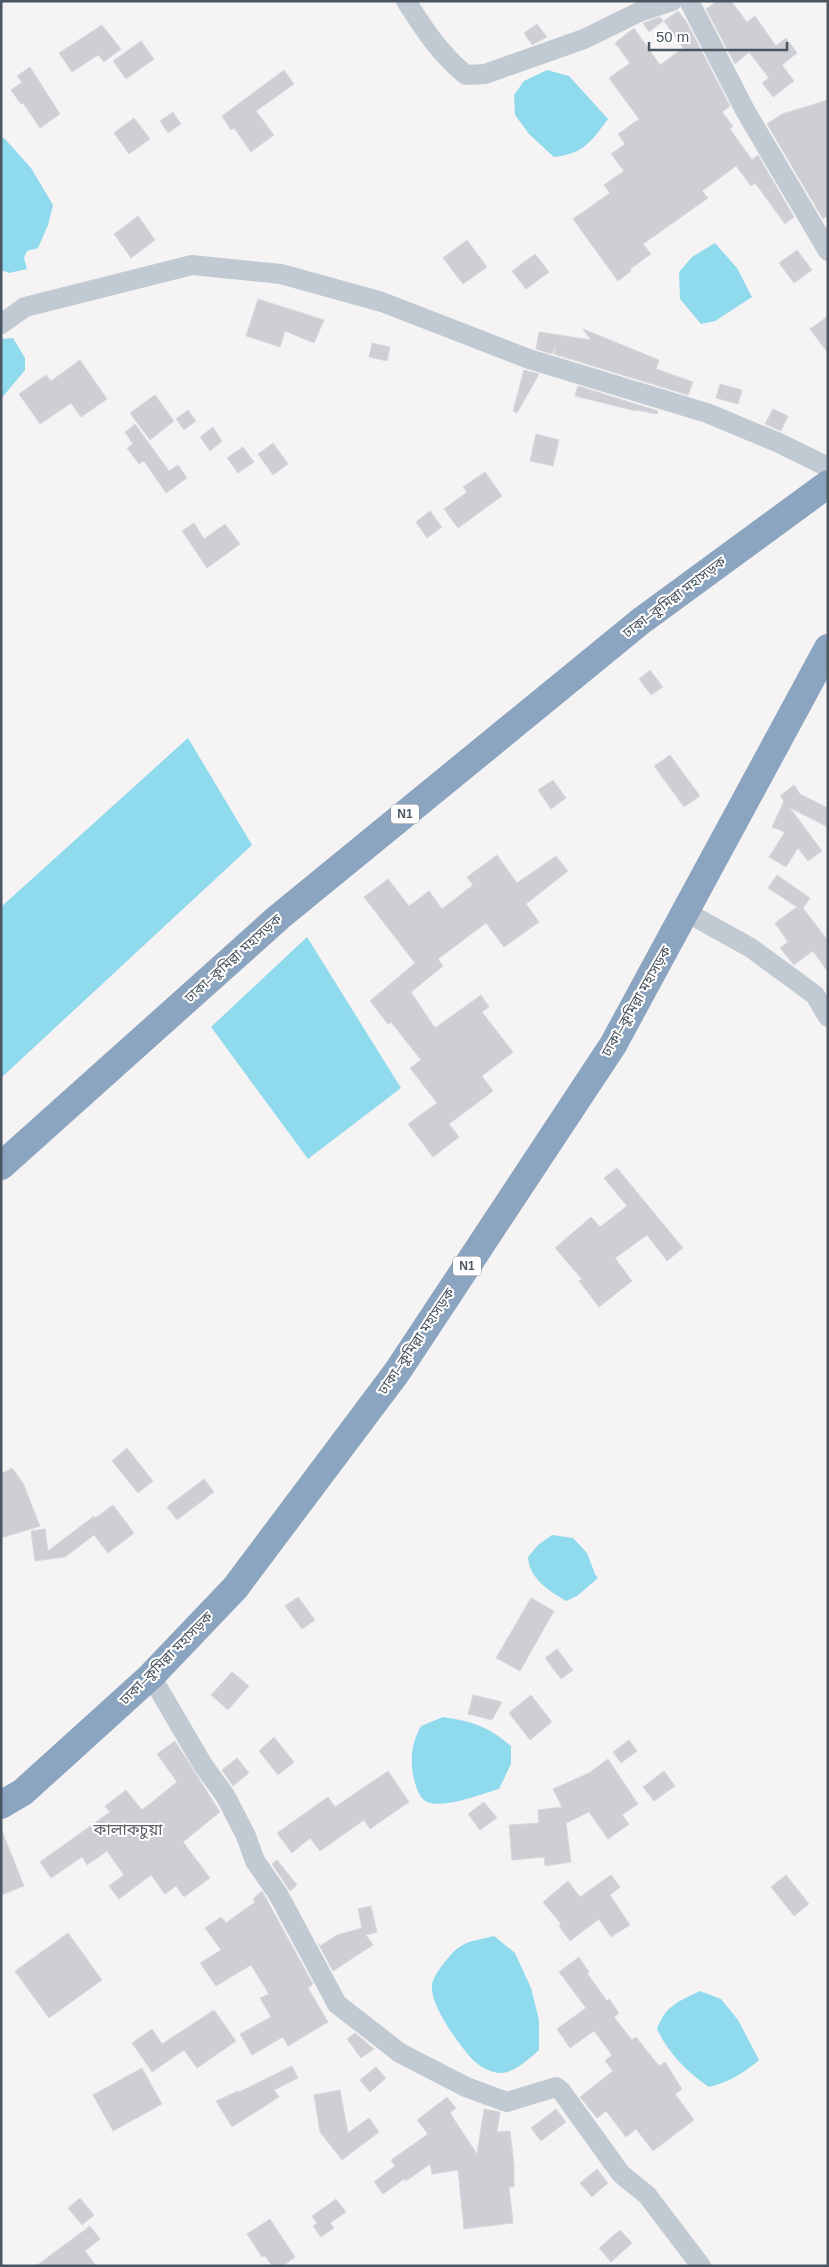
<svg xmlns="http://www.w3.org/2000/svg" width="829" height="2267" font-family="Arial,'Noto Sans Bengali',sans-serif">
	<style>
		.water { fill: #90daee }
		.building { fill: #cdcfd5; stroke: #d7d9de }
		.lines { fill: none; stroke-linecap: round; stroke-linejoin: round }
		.minor { stroke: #c1cad2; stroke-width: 20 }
		.highway { stroke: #8ba5c1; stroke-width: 28 }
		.labels { text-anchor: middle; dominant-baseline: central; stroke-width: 4; stroke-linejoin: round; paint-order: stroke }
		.shield { fill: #fff; stroke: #808990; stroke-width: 1 }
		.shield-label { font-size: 12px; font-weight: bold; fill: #4a5661 }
		.street-label { font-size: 14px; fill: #4a5661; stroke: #fff }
		.quarter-label { font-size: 16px; fill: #5f6368; stroke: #fff }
	</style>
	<rect width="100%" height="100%" fill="#f5f3f3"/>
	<!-- water -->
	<g class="water">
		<path d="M547 70 569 76 608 119C591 142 583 154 554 157L529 134 515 115 514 95 524 81Z"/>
		<path d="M1 137 5 139 31 168 53 205 48 225 38 248 27 251 24 258 27 269 9 273 1 270Z"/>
		<path d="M715 243 737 268 752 297 715 321 701 324 680 299 679 272 692 257Z"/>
		<path d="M13 338 25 358V370L1 399V339Z"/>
		<path d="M188 738 252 845 1 1078V907Z"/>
		<path d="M307 937 401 1088 308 1159 211 1027Z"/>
		<path d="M552 1535 573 1538 587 1553 595 1574 598 1578 577 1596 566 1601C549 1591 529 1578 528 1557L538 1545Z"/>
		<path d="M443 1717C474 1722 487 1726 511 1746V1764L499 1789C481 1794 445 1809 427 1802 418 1798 415 1783 413 1775 410 1756 412 1743 421 1726Z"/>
		<path d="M494 1936 515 1953 531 1988 539 2020V2050C530 2058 514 2073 501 2073 491 2073 481 2067 474 2061 461 2048 429 2004 432 1985 433 1975 452 1951 461 1946 470 1940 484 1939 494 1936Z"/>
		<path d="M700 1991 721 1999 738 2020 759 2060C744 2073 729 2082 709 2087 687 2072 668 2053 657 2029 666 2005 678 2002 700 1991Z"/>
	</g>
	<!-- building -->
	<g class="building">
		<path d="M717 1H731L747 22 755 16 776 46 786 38 797 53 782 65 794 81 773 97 762 83 769 78 749 52 735 64 706 9Z"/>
		<path d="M678 11 686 21 730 106 722 112 733 126 730 129 752 160 758 155 794 217 785 224 755 183 751 186 736 166 702 191 708 198 643 244 651 254 630 269 631 271 618 281 573 219 610 193 604 185 624 171 611 154 625 144 618 134 639 119 609 78 630 63 615 43 634 28 660 65 683 48 664 21Z"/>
		<path d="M660 17 663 21 649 32 643 23Z"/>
		<path d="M537 24 547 37 532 45 524 33Z"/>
		<path d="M102 25 121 49 104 62 98 55 72 72 59 53Z"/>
		<path d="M141 41 154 59 126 79 113 61Z"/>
		<path d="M30 67 60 114 40 128 23 103 21 104 11 90 22 82 17 76Z"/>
		<path d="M284 70 294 84 256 111 274 135 251 152 234 128 231 130 222 116Z"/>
		<path d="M828 100V215L823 219 767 124 782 114Z"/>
		<path d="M173 112 181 124 168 133 160 121Z"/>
		<path d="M134 118 150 139 129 154 114 133Z"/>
		<path d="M138 216 155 240 131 258 114 234Z"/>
		<path d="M467 240 487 267 463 284 443 258Z"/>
		<path d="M797 250 812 270 794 283 779 263Z"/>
		<path d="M535 254 549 272 526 289 512 271Z"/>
		<path d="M258 299 324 320 314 343 285 331 280 347 246 336Z"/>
		<path d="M828 316V353L810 329Z"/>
		<path d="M583 329 659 360 656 369 693 382 688 395 554 354 556 347 552 354 536 349 539 332 591 340Z"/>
		<path d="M372 343 390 347 387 361 369 357Z"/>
		<path d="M80 360 107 399 81 417 71 403 40 424 19 394 46 375 51 381Z"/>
		<path d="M524 370 539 374 517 413 513 411Z"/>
		<path d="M720 384 742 390 738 404 716 398Z"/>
		<path d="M578 386 658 411 657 414 636 410V411L575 396Z"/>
		<path d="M155 395 174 421 150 440 130 413Z"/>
		<path d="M773 409 788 416 781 431 765 424Z"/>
		<path d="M188 410 196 421 184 430 176 419Z"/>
		<path d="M135 424 169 471 178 465 187 478 166 493 144 461 139 464 127 448 133 444 125 432Z"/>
		<path d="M213 427 222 441 210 451 200 437Z"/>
		<path d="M536 434 559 440 553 466 530 461Z"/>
		<path d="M273 443 288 464 273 475 258 454Z"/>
		<path d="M243 447 254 462 238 473 227 458Z"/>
		<path d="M485 472 502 496 458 528 444 509 467 492 463 487Z"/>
		<path d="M430 511 442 527 427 538 416 522Z"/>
		<path d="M194 523 204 539 225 524 240 544 207 568 182 531Z"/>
		<path d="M650 670 663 687 651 695 639 679Z"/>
		<path d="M670 755 700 796 684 807 654 766Z"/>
		<path d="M553 780 566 798 551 809 538 790Z"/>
		<path d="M794 785 800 794 828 808V827L790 808 822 851 808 861 798 848 786 867 769 857 785 832 772 827 784 801 780 796Z"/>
		<path d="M497 855 517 883 556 856 568 871 526 904 539 922 504 947 486 923 438 959 443 966 411 992 435 1028 481 995 489 1007 482 1012 513 1052 482 1076 493 1091 449 1124 459 1137 433 1157 408 1124 437 1103 410 1068 421 1060 391 1022 388 1024 370 1001 415 963 364 897 388 879 409 906 429 891 442 909 473 885 467 877Z"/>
		<path d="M777 875 810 898 803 908 828 941V972L813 951 794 965 780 948 788 942 775 923 797 907 768 888Z"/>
		<path d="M617 1168 683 1248 667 1261 647 1235 615 1258 632 1281 599 1307 579 1281 582 1279 555 1248 591 1217 600 1227 627 1206 604 1178Z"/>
		<path d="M127 1448 153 1481 138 1493 112 1461Z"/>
		<path d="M12 1468 23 1483 40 1526 1 1538V1474Z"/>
		<path d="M204 1479 214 1492 177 1520 167 1507Z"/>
		<path d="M113 1505 134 1533 108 1553 94 1535 65 1557 35 1561 31 1531 45 1529 48 1551 94 1516 95 1518Z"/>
		<path d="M298 1597 315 1620 302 1629 285 1606Z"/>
		<path d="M531 1598 554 1611 520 1671 496 1658Z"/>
		<path d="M557 1649 573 1670 561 1679 545 1658Z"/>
		<path d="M232 1672 249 1686 228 1710 211 1695Z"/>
		<path d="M473 1695 502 1702 492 1720 468 1714Z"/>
		<path d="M531 1695 552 1722 530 1740 509 1713Z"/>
		<path d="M274 1737 294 1762 278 1775 259 1751Z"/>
		<path d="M629 1740 637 1751 621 1763 613 1752Z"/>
		<path d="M175 1741 220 1812 183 1842 210 1878 184 1897 176 1886 165 1894 151 1875 119 1899 109 1886 124 1875 107 1851 87 1865 82 1857 51 1878 40 1862 110 1812 105 1806 126 1790 142 1810 177 1782 157 1754Z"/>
		<path d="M237 1758 249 1773 233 1786 222 1770Z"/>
		<path d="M608 1759 638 1804 622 1815 629 1824 608 1839 589 1812 566 1823 571 1862 545 1866 544 1857 512 1860 509 1825 539 1823 538 1810 562 1807 553 1789 589 1773Z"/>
		<path d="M388 1771 409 1802 370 1829 364 1820 320 1851 310 1838 292 1853 277 1833 328 1797 335 1807Z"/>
		<path d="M664 1771 675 1786 654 1801 643 1787Z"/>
		<path d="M484 1802 497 1818 480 1830 468 1814Z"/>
		<path d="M2 1831 24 1886 1 1895V1832Z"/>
		<path d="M277 1860 297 1885 290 1891 272 1864Z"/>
		<path d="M611 1875 620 1887 610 1895 630 1925 611 1937 599 1919 570 1941 559 1926 561 1924 543 1902 568 1881 580 1897Z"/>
		<path d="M786 1875 809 1904 794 1916 771 1887Z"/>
		<path d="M262 1891 313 1984 308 1988 328 2022 288 2046 283 2037 252 2055 240 2034 271 2017 260 1998 269 1994 251 1965 216 1986 200 1963 221 1950 205 1928 221 1917 226 1923 255 1902 253 1899Z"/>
		<path d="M371 1906 377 1932 366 1935 373 1945 333 1971 318 1943 320 1946 337 1935 362 1928 358 1909Z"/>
		<path d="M68 1933 102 1980 49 2018 15 1971Z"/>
		<path d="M579 1957 589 1972 587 1973 607 2001 609 1999 619 2013 614 2017 632 2040 636 2037 659 2066 665 2062 682 2089 675 2094 694 2120 653 2151 636 2129 626 2137 606 2111 597 2118 580 2097 613 2071 605 2061 612 2055 594 2031 570 2048 557 2029 586 2008 559 1972Z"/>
		<path d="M214 2010 236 2041 197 2068 184 2050 152 2072 132 2043 152 2029 162 2044Z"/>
		<path d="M355 2033 374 2049 361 2058 347 2039Z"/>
		<path d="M292 2066 298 2078 274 2090 279 2097 232 2127 216 2101 238 2091 239 2092Z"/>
		<path d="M376 2067 386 2078 370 2092 360 2080Z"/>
		<path d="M142 2068 162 2104 113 2131 93 2095Z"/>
		<path d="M340 2090 348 2133 369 2118 379 2132 342 2160 320 2132 314 2095Z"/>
		<path d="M447 2097 456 2108 450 2113 477 2154 484 2109 500 2112 497 2132 510 2131 514 2165V2187H509L513 2223 464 2229 458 2170 432 2174 430 2164 406 2181 404 2179 383 2194 374 2182 395 2166 391 2160 428 2134 417 2120Z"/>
		<path d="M556 2109 566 2122 541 2141 531 2128Z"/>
		<path d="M597 2169 608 2183 592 2197 580 2183Z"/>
		<path d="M80 2198 94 2215 82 2225 68 2208Z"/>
		<path d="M336 2199 346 2212 330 2223 334 2228 321 2237 313 2226 317 2223 312 2216Z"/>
		<path d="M270 2219 295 2257 283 2266H272L265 2256 262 2257 247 2234Z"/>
		<path d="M90 2226 100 2239 85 2251 96 2266H36Z"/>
		<path d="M620 2230 632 2243 611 2262 599 2248Z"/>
	</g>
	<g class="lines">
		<!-- minor -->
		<g class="minor">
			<path d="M406 1C423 28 441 55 466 75L485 74 584 39 639 12 672 1"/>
			<path d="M689 1 746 112 828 251"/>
			<path d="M1 324 25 307 192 265 281 274 382 302 529 359 707 413 779 443 828 467"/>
			<path d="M686 912 751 948 815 995 828 1017"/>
			<path d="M151 1676 203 1765 226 1797 246 1836 255 1861 278 1894 337 2004 400 2053 466 2087 507 2102 556 2087 562 2092 621 2174 647 2195 701 2266"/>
		</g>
		<!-- highway -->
		<g class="highway">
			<path d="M1 1166 279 917 641 621 828 484"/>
			<path d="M1 1805 23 1792 151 1676 235 1588 397 1372 613 1045 828 648"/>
		</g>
	</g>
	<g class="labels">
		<!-- shield labels -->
		<g class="shield">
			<rect x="391" y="804.5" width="28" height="19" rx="4"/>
			<rect x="453" y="1256.5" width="28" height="19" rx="4"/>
		</g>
		<g class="shield-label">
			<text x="405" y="814">N1</text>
			<text x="467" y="1266">N1</text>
		</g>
		<!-- street labels -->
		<g class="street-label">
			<text transform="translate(674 597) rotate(-37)">ঢাকা–কুমিল্লা মহাসড়ক</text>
			<text transform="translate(233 958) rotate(-42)">ঢাকা–কুমিল্লা মহাসড়ক</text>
			<text transform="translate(636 1001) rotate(-60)">ঢাকা–কুমিল্লা মহাসড়ক</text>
			<text transform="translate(416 1341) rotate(-56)">ঢাকা–কুমিল্লা মহাসড়ক</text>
			<text transform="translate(166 1658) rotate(-45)">ঢাকা–কুমিল্লা মহাসড়ক</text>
		</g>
		<!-- quarter labels -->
		<g class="quarter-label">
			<text x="128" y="1829">কালাকচুয়া</text>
		</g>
	</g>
	<!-- border -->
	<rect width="829" height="2267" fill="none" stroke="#4a5661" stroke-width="5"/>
	<!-- scale -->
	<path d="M649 42v8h138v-8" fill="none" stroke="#4a5661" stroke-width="2.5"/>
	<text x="656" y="42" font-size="15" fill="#4a5661" stroke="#ffffff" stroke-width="4" paint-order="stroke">50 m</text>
</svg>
